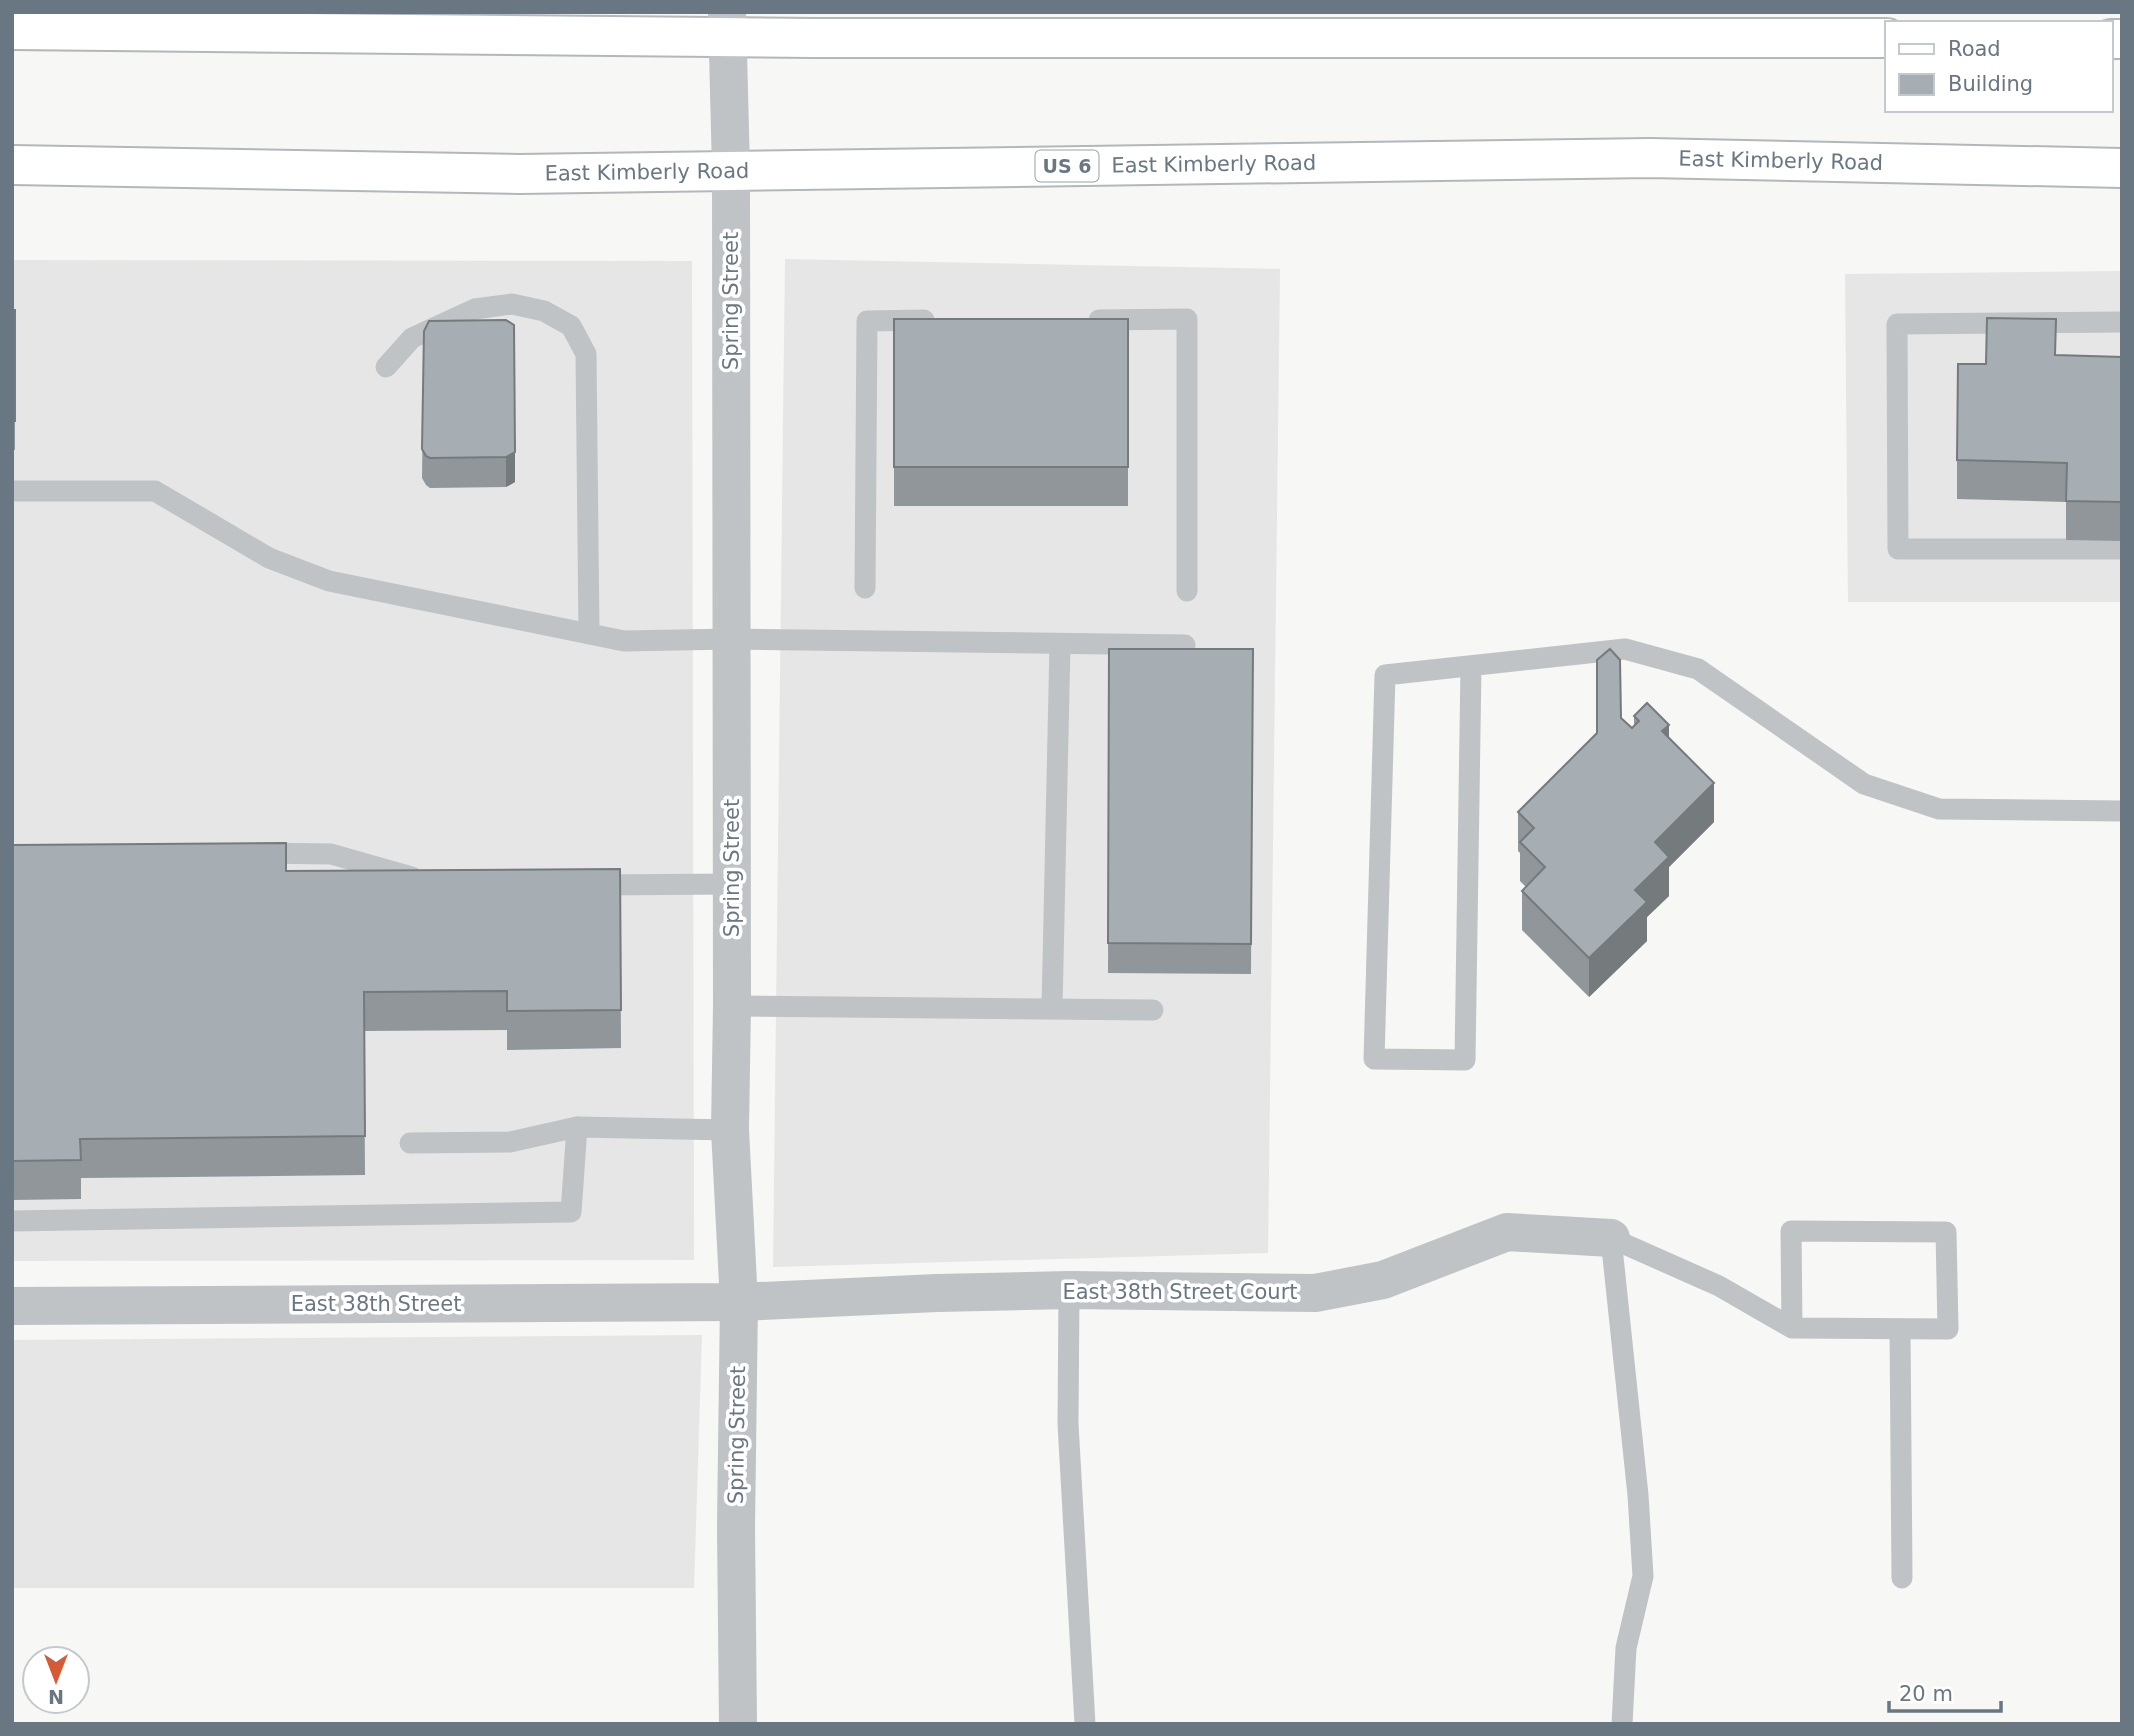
<svg xmlns="http://www.w3.org/2000/svg" width="2134" height="1736" font-family="'DejaVu Sans',sans-serif">
	<style>
		.built { fill: #e5e6e5 }
		.lines { fill: none; stroke-linecap: round; stroke-linejoin: round }
		.primary-casing { stroke: #b2b7ba; stroke-width: 42 }
		.lane { stroke: #bfc3c6; stroke-width: 21 }
		.street { stroke: #bfc3c6; stroke-width: 38 }
		.primary { stroke: #fff; stroke-width: 38 }
		.wall { fill: #90969a }
		.shaded-wall { fill: #757a7d }
		.building { fill: #a7aeb3; stroke: #757a7d; stroke-width: 2 }
		.labels { text-anchor: middle; dominant-baseline: central; stroke-width: 7; stroke-linejoin: round; paint-order: stroke }
		.shield { fill: #fff; stroke: #96a0a8; stroke-width: 2 }
		.shield-label { font-size: 19px; font-weight: bold; fill: #697783 }
		.street-label { font-size: 21px; fill: #697783; stroke: #fff }
	</style>
	<rect width="100%" height="100%" fill="#f7f7f5"/>
	<!-- built -->
	<g class="built">
		<path d="M785 259 1280 269 1268 1253 773 1267Z"/>
		<path d="M12 260 692 261 694 1260 12 1261Z"/>
		<path d="M2122 271V602H1848L1845 274Z"/>
		<path d="M702 1335 694 1588H12V1340Z"/>
	</g>
	<g class="lines">
		<!-- primary casing -->
		<g class="primary-casing">
			<g id="primary">
				<path d="M12 30 813 38H1887"/>
				<path d="M2111 39H2122"/>
				<path id="s1" d="M12 165 519 174 1650 158 2122 168"/>
			</g>
		</g>
		<!-- lane -->
		<g class="lane">
			<path d="M1099 320 1187 319V591"/>
			<path d="M2122 322 1897 324 1898 549H2122"/>
			<path d="M386 367 412 338 475 309 512 304 544 311 571 326 586 354 589 633"/>
			<path d="M12 491H155L269 558 329 581 624 641 731 639 1185 645"/>
			<path d="M865 588 867 321 924 320"/>
			<path d="M1471 666 1465 1060 1374 1059 1385 675 1625 649 1698 669 1864 784 1939 809 2122 811"/>
			<path d="M259 853 331 854 412 877"/>
			<path d="M594 885 731 884"/>
			<path d="M732 1006 1153 1010"/>
			<path d="M1052 1008 1060 644"/>
			<path d="M410 1143 510 1142 577 1127 730 1130"/>
			<path d="M12 1221 571 1212 577 1127"/>
			<path d="M1611 1238 1719 1286 1792 1328 1948 1329 1946 1232 1791 1231 1792 1328"/>
			<path d="M1611 1238 1638 1495 1643 1576 1626 1648 1622 1724"/>
			<path d="M1069 1290 1068 1424 1085 1724"/>
			<path d="M1900 1329 1902 1578"/>
		</g>
		<!-- street -->
		<g class="street">
			<path d="M727 12 731 170 732 1006 730 1130 739 1302 736 1527 738 1724"/>
			<path d="M12 1306 739 1302 937 1293 1069 1290 1315 1293 1383 1280 1507 1232 1611 1238"/>
		</g>
		<!-- primary -->
		<use href="#primary" class="primary"/>
	</g>
	<!-- wall -->
	<g class="wall">
		<rect x="12" y="310" width="3" height="140"/>
		<rect x="894" y="319" width="234" height="187"/>
		<path d="M506 320 515 482 506 487 430 488 426 485 422 478 424 331Z"/>
		<path d="M2056 355 2122 357V541L2066 540V502L1957 499V460Z"/>
		<path d="M1109 649H1253L1251 974 1108 973Z"/>
		<path d="M1634 716 1669 738 1714 822 1669 867V896L1647 917V941L1589 997 1522 930V891L1526 887 1520 881V853L1518 851V812L1621 718 1632 728 1634 726Z"/>
		<path d="M12 845 286 871 620 869 621 1048 507 1050V1030L364 1031 365 1175 81 1178V1199L12 1200Z"/>
	</g>
	<!-- shaded-wall -->
	<g class="shaded-wall">
		<path d="M515 452V482L506 487V457Z"/>
		<path d="M1669 725V763L1662 731Z"/>
		<path d="M1714 783V822L1669 867V896L1647 917V941L1589 997V958L1635 890 1655 842Z"/>
	</g>
	<!-- building -->
	<g class="building">
		<rect x="12" y="310" width="3" height="111"/>
		<path d="M1987 318 2056 319 2055 355 2122 357V502L2066 501 2067 463 1957 460 1958 364H1986Z"/>
		<rect x="894" y="319" width="234" height="148"/>
		<path d="M506 320 514 325 515 452 506 457 430 458 426 456 422 449 424 331 429 321Z"/>
		<path d="M1109 649H1253L1251 944 1108 943Z"/>
		<path d="M1610 649 1620 660 1621 718 1632 728 1639 721 1634 716 1647 703 1669 725 1662 731 1714 783 1655 842 1669 857 1635 890 1647 902 1589 958 1522 891 1545 867 1520 842 1534 828 1518 812 1597 733V660Z"/>
		<path d="M286 843V871L620 869 621 1010 507 1011V991L364 992 365 1136 80 1139 81 1160 12 1161V845Z"/>
	</g>
	<g class="labels">
		<!-- shield labels -->
		<rect class="shield" x="1035.5" y="150.5" width="63" height="31" rx="5"/>
		<g class="shield-label">
			<text x="1067" y="166">US 6</text>
		</g>
		<!-- street labels -->
		<g class="street-label">
			<text stroke="none"><textPath href="#s1" startOffset="1769">East Kimberly Road</textPath></text>
			<text stroke="none"><textPath href="#s1" startOffset="1202">East Kimberly Road</textPath></text>
			<text stroke="none"><textPath href="#s1" startOffset="635">East Kimberly Road</textPath></text>
			<text transform="translate(731 301) rotate(-90)">Spring Street</text>
			<text transform="translate(732 868) rotate(-90)">Spring Street</text>
			<text x="1180" y="1292">East 38th Street Court</text>
			<text x="376" y="1304">East 38th Street</text>
			<text transform="translate(737 1435) rotate(-89)">Spring Street</text>
		</g>
	</g>
	<!-- border -->
	<rect width="2134" height="1736" fill="none" stroke="#697783" stroke-width="28"/>
	<!-- legend -->
	<rect x="1885" y="21" width="228" height="91" fill="#ffffff" stroke="#c3c9cd" stroke-width="2"/>
	<rect x="1899" y="44" width="35" height="10" fill="#ffffff" stroke="#c3c9cd" stroke-width="2"/>
	<text x="1948" y="56" font-size="21" fill="#697783">Road</text>
	<rect x="1899" y="74" width="35" height="21" fill="#a7aeb3" stroke="#c3c9cd" stroke-width="2"/>
	<text x="1948" y="91" font-size="21" fill="#697783">Building</text>
	<!-- north arrow -->
	<g transform="translate(56 1680) rotate(180)"><circle r="33" fill="#ffffff" stroke="#c3c9cd" stroke-width="2"/>
	<path d="M0-5L12 26L0 18L-12 26Z" fill="#d55b36"/>
	<text y="-10" font-size="19" font-weight="bold" text-anchor="middle" fill="#697783">N</text>
	</g>
	<!-- scale -->
	<path d="M1889 1701v10h112v-10" fill="none" stroke="#697783" stroke-width="3.5"/>
	<text x="1899" y="1701" font-size="21" fill="#697783" stroke="#ffffff" stroke-width="5" paint-order="stroke">20 m</text>
</svg>
